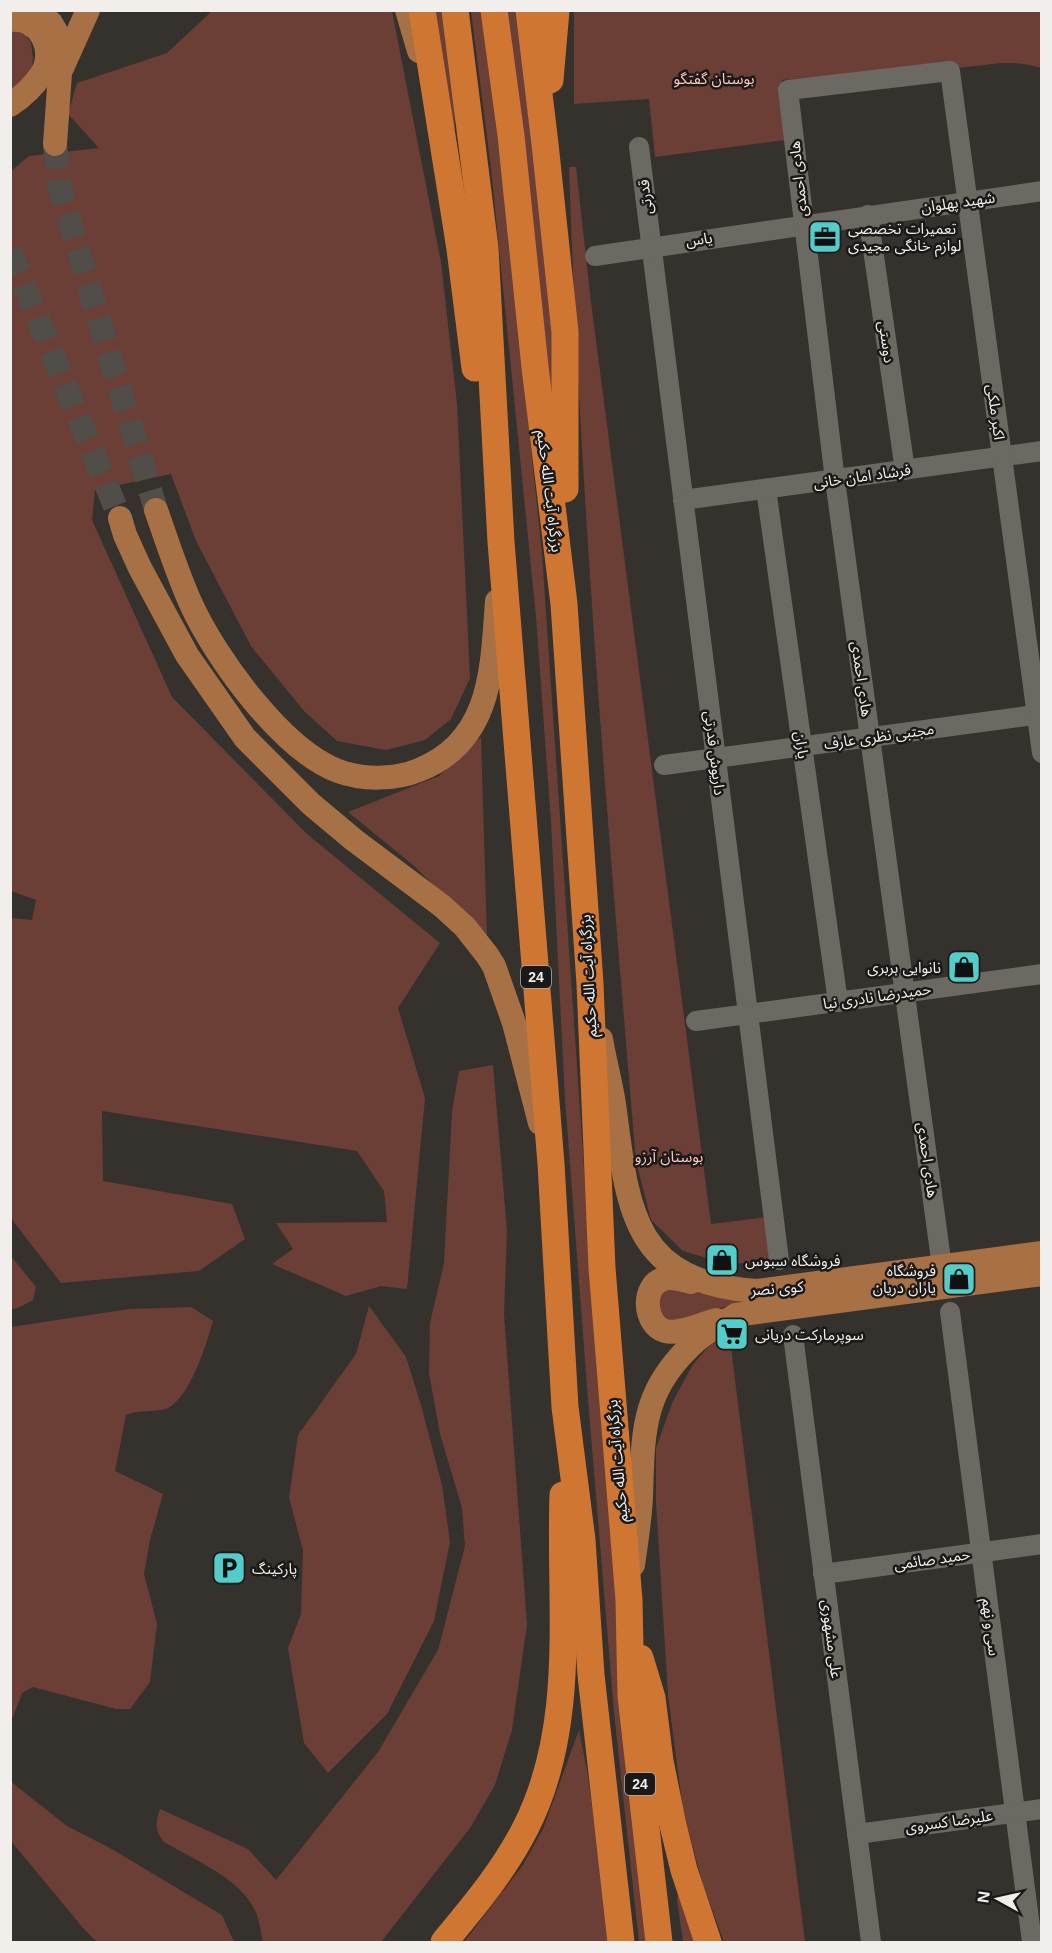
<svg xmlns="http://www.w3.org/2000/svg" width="1052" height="1953" font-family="Helvetica,'Noto Sans Arabic',sans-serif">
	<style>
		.green { fill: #6b3f36 }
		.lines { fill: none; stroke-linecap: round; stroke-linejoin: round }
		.major-tunnel { stroke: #514d49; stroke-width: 24; stroke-dasharray: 24 12; stroke-linecap: butt }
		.minor { stroke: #6c6862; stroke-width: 20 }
		.major { stroke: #a77145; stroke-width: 24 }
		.highway { stroke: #cf7732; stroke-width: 27 }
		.labels { text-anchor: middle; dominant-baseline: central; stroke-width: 5; stroke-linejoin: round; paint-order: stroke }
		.shield { fill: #1b1917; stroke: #b1aeab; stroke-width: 1.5 }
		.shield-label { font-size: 14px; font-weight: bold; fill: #f1eeeb }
		.park-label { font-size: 15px; fill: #fdc8bd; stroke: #1b1917 }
		.street-label { font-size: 15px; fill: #f1eeeb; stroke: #1b1917 }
		.poi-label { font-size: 15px; fill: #f1eeeb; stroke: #1b1917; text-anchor: start }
	</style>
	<rect width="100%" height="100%" fill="#35312c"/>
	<!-- green -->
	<g class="green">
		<path d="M212 11H392L441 262 457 404 470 678 451 719 425 740 386 750 337 741 304 711 251 646 196 541 171 474 95 490 92 520 172 697 307 834 440 943 398 1008 425 1098 407 1289 381 1286 346 1296 272 1264 293 1249 276 1223 387 1222 384 1191 357 1151 102 1111 103 1181 232 1204 245 1239 199 1271 61 1283 13 1221 11 1213V918L32 920 36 900 11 891V171L29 156 99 148 68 114 77 83 167 53Z"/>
		<path d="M430 11H445L454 77 455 134Z"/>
		<path d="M471 11H481L504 188 542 554 598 1374 649 1942H639L614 1712 588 1400 565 1099 551 822 536 617 491 168Z"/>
		<path d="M506 11H521L557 330 559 512Z"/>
		<path d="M574 11H1041V68C1007 58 989 66 955 68 897 71 840 74 782 80L786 140 655 157 649 99 574 104Z"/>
		<path d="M11 29 25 34 31 43 33 58 32 69 11 92Z"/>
		<path d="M569 167H576L591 302 711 1224 768 1217 774 1264 723 1263 683 1251 651 1220 636 1161C608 830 580 499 569 167Z"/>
		<path d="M481 737 487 937 413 865 348 812 439 776Z"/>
		<path d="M493 1065 507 1231 504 1314 527 1624 512 1730 495 1785 470 1828 381 1942H263C261 1934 260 1924 257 1915 244 1880 195 1860 164 1842 155 1831 155 1823 160 1809L248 1849 276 1880 378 1752 438 1650 465 1546 462 1508 440 1434 429 1373 430 1323 444 1263 452 1111 459 1071Z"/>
		<path d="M10 1255 36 1287 33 1300 18 1308 11 1309Z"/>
		<path d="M669 1287 763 1300 724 1307 681 1323 662 1319 657 1298Z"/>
		<path d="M369 1306 406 1357 421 1405 442 1485 450 1542 434 1621 387 1714 328 1773 304 1743 288 1648 301 1614 303 1550 289 1498 298 1435 356 1354Z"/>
		<path d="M191 1307 213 1321C206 1345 191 1395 168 1408 158 1413 139 1409 126 1415L115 1471 163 1494 150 1540 144 1574 157 1624 150 1682 130 1709H116L33 1687 22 1693 13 1717H11V1327L129 1309Z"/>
		<path d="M729 1331 805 1942H724L703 1885 683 1810 668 1695 656 1502V1448L673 1401 692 1366 708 1347Z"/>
		<path d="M579 1730 588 1776 610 1942H464L523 1865 543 1829Z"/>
		<path d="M10 1781 67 1826 110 1848 222 1915 234 1942H97L83 1928 11 1841Z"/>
		<path d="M679 1883 699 1942H683L677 1899Z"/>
	</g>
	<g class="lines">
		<!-- major-tunnel -->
		<g class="major-tunnel">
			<path d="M55 144 59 186 156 510"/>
			<path d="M10 251 120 518"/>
		</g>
		<!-- minor -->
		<g class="minor">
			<path d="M639 147 779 1260"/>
			<path d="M868 215 905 470"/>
			<path d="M595 256 1042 191"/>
			<path d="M766 489 838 1002"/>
			<path d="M683 500 1042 451"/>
			<path d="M664 765 1042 714"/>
			<path d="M696 1021 1042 974"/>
			<path d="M942 1267 835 480 788 90 950 71 1042 753"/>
			<path d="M950 1312 1032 1942"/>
			<path d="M793 1335 871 1942"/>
			<path d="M823 1574 1042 1544"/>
			<path d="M857 1834 1042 1809"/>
		</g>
		<!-- major -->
		<g class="major">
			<path d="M37 10 51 23 58 35 60 73 55 144"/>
			<path d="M407 10 419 51"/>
			<path d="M10 20C40 16 57 51 41 75 33 87 22 97 10 105"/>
			<path d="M62 68 88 10"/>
			<path d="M156 510C167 541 177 573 191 604 215 657 282 750 338 771 362 780 395 780 419 770 492 741 492 669 497 601"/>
			<path d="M120 518 125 535 140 568 187 655 245 738 311 804 354 840 442 906 465 927 487 955 494 966 514 1023 540 1123"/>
			<path d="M601 1039C605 1063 612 1087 615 1111 628 1214 635 1282 757 1291L1042 1253"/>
			<path d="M691 1282C683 1280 672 1276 663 1279 641 1286 644 1325 665 1331 679 1335 702 1324 716 1320"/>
			<path d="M633 1565C636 1543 640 1520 641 1497 643 1430 642 1388 697 1340 709 1330 723 1323 736 1315L1042 1274"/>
		</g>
		<!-- highway -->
		<g class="highway">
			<path d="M422 10 460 249 475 368"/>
			<path d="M455 10 485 248 501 542 551 1164 565 1407 582 1540 591 1675 621 1942"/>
			<path d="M494 10 511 136 535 367 564 604 590 984 602 1268 629 1600 631 1696 659 1942"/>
			<path d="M529 10 545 144 565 332V489"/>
			<path d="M550 80 556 10"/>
			<path d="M640 1658 652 1698 660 1761 672 1821 684 1870 708 1942"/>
			<path d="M444 1942C474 1906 505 1869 526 1827 578 1724 559 1606 563 1495"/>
		</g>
	</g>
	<!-- icons -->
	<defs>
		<g id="office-square" transform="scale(1.725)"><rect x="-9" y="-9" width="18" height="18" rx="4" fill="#53cdca" stroke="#1b1917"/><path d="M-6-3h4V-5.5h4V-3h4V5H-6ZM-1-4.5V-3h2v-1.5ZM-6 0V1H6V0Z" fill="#111"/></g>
		<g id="shop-square" transform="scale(1.725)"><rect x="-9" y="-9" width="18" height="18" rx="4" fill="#53cdca" stroke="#1b1917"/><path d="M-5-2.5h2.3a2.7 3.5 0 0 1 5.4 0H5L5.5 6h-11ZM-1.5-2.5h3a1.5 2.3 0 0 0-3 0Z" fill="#111"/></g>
		<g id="supermarket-square" transform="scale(1.725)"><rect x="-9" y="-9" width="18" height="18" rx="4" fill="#53cdca" stroke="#1b1917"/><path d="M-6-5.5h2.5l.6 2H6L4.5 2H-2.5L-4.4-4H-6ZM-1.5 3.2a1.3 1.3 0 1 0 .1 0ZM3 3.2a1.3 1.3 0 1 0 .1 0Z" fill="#111"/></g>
		<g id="parking-square" transform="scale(1.725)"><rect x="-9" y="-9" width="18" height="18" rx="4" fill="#53cdca" stroke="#1b1917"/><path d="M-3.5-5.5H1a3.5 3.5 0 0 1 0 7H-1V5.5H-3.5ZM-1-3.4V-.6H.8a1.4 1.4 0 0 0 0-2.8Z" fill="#111"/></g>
	</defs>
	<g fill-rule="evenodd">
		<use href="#office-square" x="825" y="237"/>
		<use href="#shop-square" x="964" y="967"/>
		<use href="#shop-square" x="722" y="1260"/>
		<use href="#shop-square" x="959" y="1279"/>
		<use href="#supermarket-square" x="732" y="1334"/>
		<use href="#parking-square" x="229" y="1568"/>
	</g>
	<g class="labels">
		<!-- shield labels -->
		<g class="shield">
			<rect x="521" y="966" width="30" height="22" rx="4.5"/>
			<rect x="625" y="1773" width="30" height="22" rx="4.5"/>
		</g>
		<g class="shield-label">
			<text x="536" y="977">24</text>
			<text x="640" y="1784">24</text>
		</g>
		<!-- park labels -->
		<g class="park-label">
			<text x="714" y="78">بوستان گفتگو</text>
			<text x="669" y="1156">بوستان آرزو</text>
		</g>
		<!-- street labels -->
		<g class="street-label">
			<text transform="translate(798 179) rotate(-96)">هادی احمدی</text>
			<text transform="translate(645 197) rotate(-97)">قدرتی</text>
			<text transform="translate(958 202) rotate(-8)">شهید پهلوان</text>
			<text transform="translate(699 239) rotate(-8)">یاس</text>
			<text transform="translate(887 342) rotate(82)">دوستی</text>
			<text transform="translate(996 412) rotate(82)">اکبر ملکی</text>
			<text transform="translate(862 476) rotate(-8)">فرشاد امان خانی</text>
			<text transform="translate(550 491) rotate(83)">بزرگراه آیت الله حکیم</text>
			<text transform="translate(862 679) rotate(82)">هادی احمدی</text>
			<text transform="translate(879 736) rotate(-8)">مجتبی نظری عارف</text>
			<text transform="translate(802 745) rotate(82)">یاران</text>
			<text transform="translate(715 753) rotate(83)">داریوش قدرتی</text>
			<text transform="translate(588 976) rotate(-93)">بزرگراه آیت الله حکیم</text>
			<text transform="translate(877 996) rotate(-8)">حمیدرضا نادری نیا</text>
			<text transform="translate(928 1160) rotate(82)">هادی احمدی</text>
			<text transform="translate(777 1288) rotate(-4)">کوی نصر</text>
			<text transform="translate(617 1461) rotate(-95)">بزرگراه آیت الله حکیم</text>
			<text transform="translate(932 1559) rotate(-8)">حمید صائمی</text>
			<text transform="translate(991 1627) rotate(83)">سی و نهم</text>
			<text transform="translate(832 1639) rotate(83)">علی مشهوری</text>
			<text transform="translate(949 1821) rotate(-8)">علیرضا کسروی</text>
		</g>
		<!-- poi labels -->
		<g class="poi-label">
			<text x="848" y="228">تعمیرات تخصصی<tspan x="848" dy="17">لوازم خانگی مجیدی</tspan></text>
			<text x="941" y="967" text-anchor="end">نانوایی بربری</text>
			<text x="745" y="1260">فروشگاه سبوس</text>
			<text x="936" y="1270" text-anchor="end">فروشگاه<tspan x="936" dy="17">یاران دریان</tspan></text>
			<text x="755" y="1334">سوپرمارکت دریانی</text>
			<text x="252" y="1568">پارکینگ</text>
		</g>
	</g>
	<!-- border -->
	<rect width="1052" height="1953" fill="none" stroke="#f1eeeb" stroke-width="24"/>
	<!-- north arrow -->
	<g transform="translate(998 1899) rotate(278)" stroke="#1b1917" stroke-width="4.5" paint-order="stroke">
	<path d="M0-4.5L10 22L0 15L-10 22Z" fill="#f1eeeb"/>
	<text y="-9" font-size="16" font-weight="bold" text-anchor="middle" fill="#f1eeeb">N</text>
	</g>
</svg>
